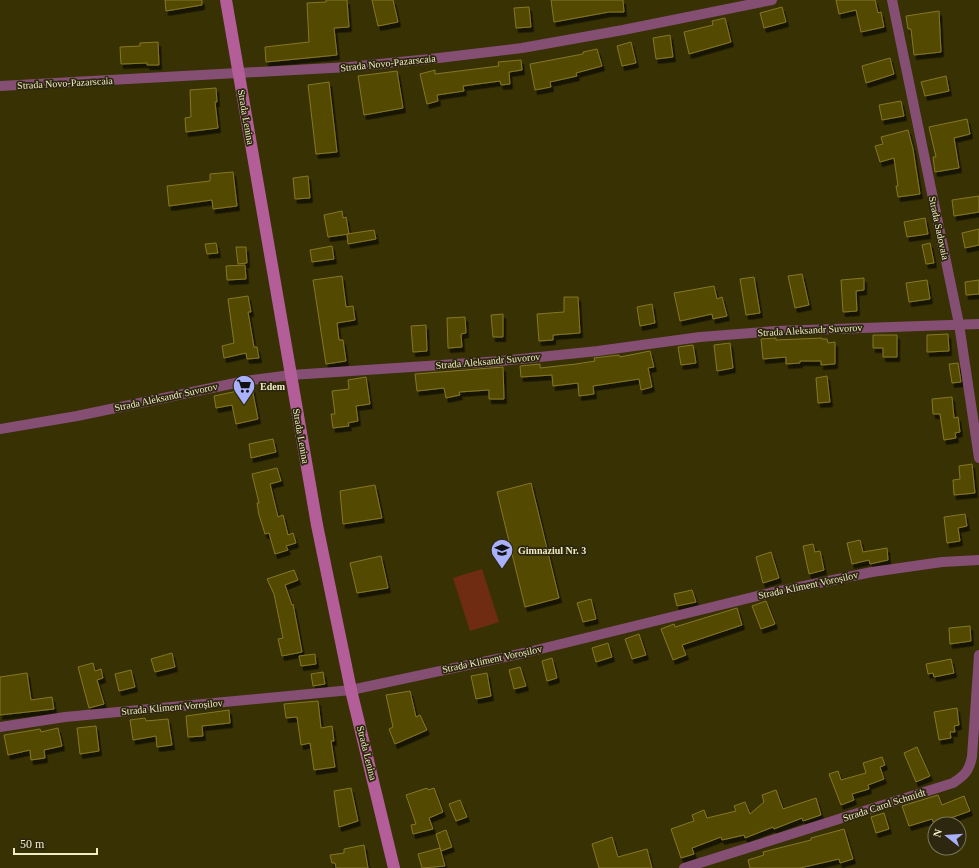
<svg xmlns="http://www.w3.org/2000/svg" width="979" height="868" font-family="'Times New Roman',serif">
	<style>
		.green { fill: #702c12 }
		.building { fill: #534905; stroke: #857724; filter: url(#shadow) }
		.lines { fill: none; stroke-linecap: round; stroke-linejoin: round }
		.street { stroke: #854f74; stroke-width: 10 }
		.secondary { stroke: #b35e99; stroke-width: 12 }
		.labels { text-anchor: middle; dominant-baseline: central; stroke-width: 3.5; stroke-linejoin: round; paint-order: stroke }
		.street-label { font-size: 10px; fill: #f2ecc5; stroke: #2c270e }
		.poi-label { font-size: 10px; font-weight: bold; fill: #f2ecc5; stroke: #2c270e; text-anchor: start }
	</style>
	<defs>
		<filter id="shadow"><feDropShadow dx="2.5" dy="4.5" stdDeviation="0" flood-color="#0009"/></filter>
	</defs>
	<rect width="100%" height="100%" fill="#383104"/>
	<!-- green -->
	<path class="green" d="M482 569 499 622 470 631 453 578Z"/>
	<!-- building -->
	<g class="building">
		<path d="M165 0H202V5L166 11Z"/>
		<path d="M326 0H347L349 27 334 28 337 55 266 62 265 47 309 42 307 3 326 2Z"/>
		<path d="M372 0H393L398 22 378 26Z"/>
		<path d="M551 0H623L624 12H609L554 22Z"/>
		<path d="M836 0H875L878 13 881 12 884 27 861 32 856 10 839 14Z"/>
		<path d="M529 7 531 27 516 28 514 8Z"/>
		<path d="M782 7 786 22 764 28 760 13Z"/>
		<path d="M939 11 941 52 914 55 911 29H908L906 16Z"/>
		<path d="M725 18 731 42 689 54 684 32 713 25 712 21Z"/>
		<path d="M670 35 673 57 656 59 653 38Z"/>
		<path d="M158 42 159 65H147V63L121 64 120 47 140 46V43Z"/>
		<path d="M631 42 636 63 622 66 617 46Z"/>
		<path d="M597 49 602 66 576 73 577 76 550 82 551 87 535 90 530 64 583 54V52Z"/>
		<path d="M890 58 894 74 866 83 862 66Z"/>
		<path d="M521 60 522 70 509 72 510 84 501 85 500 81 463 86 464 91 437 95 438 101 427 104 420 74 435 70V74L499 66 498 62Z"/>
		<path d="M397 71 403 108 364 115 358 76Z"/>
		<path d="M946 76 949 91 925 96 921 82Z"/>
		<path d="M329 82 337 152 316 154 308 85Z"/>
		<path d="M216 88 217 102H215L218 128 186 132 185 118 191 117 190 90Z"/>
		<path d="M901 101 904 116 882 120 879 105Z"/>
		<path d="M967 119 970 134 954 138 959 168 935 172 933 157H936L929 127Z"/>
		<path d="M908 130 913 149 920 194 898 197 896 186H898L894 158 880 162 875 146 883 144 881 137Z"/>
		<path d="M233 172 237 206 213 209 212 200 169 206 167 186 210 181V174Z"/>
		<path d="M308 176 310 198 295 199 293 178Z"/>
		<path d="M979 196V212L954 216 952 200Z"/>
		<path d="M342 211 343 218 346 217 349 234 328 237 324 215Z"/>
		<path d="M925 218 928 234 907 237 904 222Z"/>
		<path d="M979 229V245L965 248 962 233Z"/>
		<path d="M374 230 376 239 348 244 347 234Z"/>
		<path d="M216 243 218 253 207 254 205 244Z"/>
		<path d="M930 243 934 263 926 264 922 245Z"/>
		<path d="M332 246 334 259 312 262 310 250Z"/>
		<path d="M236 247H246L247 263 238 264Z"/>
		<path d="M245 265 246 279 227 280 226 266Z"/>
		<path d="M802 274 809 305 795 308 788 276Z"/>
		<path d="M342 276 346 307 353 306 355 320 337 323 339 340H343L346 361 326 364 313 280Z"/>
		<path d="M754 277 760 313 746 315 740 279Z"/>
		<path d="M864 278V290L856 291 857 311 843 312 841 280Z"/>
		<path d="M927 280 930 299 909 302 906 283Z"/>
		<path d="M979 280V294L966 295 965 282Z"/>
		<path d="M714 286 717 299 722 297 727 316 713 319 712 314 680 321 674 293Z"/>
		<path d="M248 296 251 312H248L254 347H257L259 358 247 359 246 353 224 358 222 346 234 343 228 299Z"/>
		<path d="M564 297H578L580 333 553 335V340L539 341 537 314 564 312Z"/>
		<path d="M652 304 655 323 640 326 637 307Z"/>
		<path d="M503 314V337H493L491 315Z"/>
		<path d="M465 317 466 333 461 334 462 347 448 348 447 318Z"/>
		<path d="M426 325 427 351 413 352 411 326Z"/>
		<path d="M948 334 949 351 927 352V335Z"/>
		<path d="M873 335H897V357H883V348H873Z"/>
		<path d="M776 338V340L822 338V339H827L828 343 835 342V364L821 365V361H800V363L786 364V357L763 359 761 339Z"/>
		<path d="M730 343 733 368 717 371 714 345Z"/>
		<path d="M693 345 696 363 681 365 678 347Z"/>
		<path d="M650 351 654 367 648 368 652 387 641 390 639 379 593 386 594 394 579 396 578 383 553 386 552 375 521 377 520 366 540 364V368L576 364 595 361 594 358 619 355 620 357Z"/>
		<path d="M958 363 961 382 952 383 949 364Z"/>
		<path d="M503 367 504 399H489V390L459 392 460 395 446 398 444 388 417 391 415 374Z"/>
		<path d="M827 376 830 402 818 403 816 378Z"/>
		<path d="M366 377 370 404 356 406 358 421 348 423 349 426 333 428 331 414H335L332 391 349 389 348 380Z"/>
		<path d="M252 388 258 419 236 424 232 405 216 408 214 396Z"/>
		<path d="M952 397 954 418 958 417 960 432 955 433 956 438 944 440 940 414H933L932 399Z"/>
		<path d="M273 439 276 452 251 458 249 444Z"/>
		<path d="M972 464 975 493 954 495 953 480 960 479 959 466Z"/>
		<path d="M277 468 281 481 270 484 278 517 283 515 288 535 293 533 296 543 286 546 288 550 275 554 269 533 265 534 259 515 257 503H259L252 474Z"/>
		<path d="M531 483 559 598 525 607 497 492Z"/>
		<path d="M375 485 382 518 343 524 340 491Z"/>
		<path d="M965 514 967 526 958 528 960 541 947 543 944 517Z"/>
		<path d="M860 540 863 552 887 548 888 560 870 564 869 560 852 564 847 543Z"/>
		<path d="M813 544 815 552 820 551 824 570 809 574 803 546Z"/>
		<path d="M771 552 779 578 763 583 756 557Z"/>
		<path d="M381 556 388 588 357 593 350 563Z"/>
		<path d="M294 570 298 580 285 585 292 605 293 604 302 652 282 656 278 639 283 638 274 594 267 579Z"/>
		<path d="M692 590 696 602 677 606 674 594Z"/>
		<path d="M591 599 596 619 583 622 577 603Z"/>
		<path d="M766 601 775 624 761 629 752 606Z"/>
		<path d="M737 608 742 625 682 645 686 655 673 660 661 629 674 624 675 627Z"/>
		<path d="M970 626 971 641 950 644 949 628Z"/>
		<path d="M639 634 646 655 632 659 625 639Z"/>
		<path d="M608 643 612 657 596 662 592 648Z"/>
		<path d="M172 653 175 667 155 672 151 659Z"/>
		<path d="M315 654 316 664 301 666 299 656Z"/>
		<path d="M552 658 557 678 547 681 542 661Z"/>
		<path d="M951 659 954 673 934 677 933 673 928 674 926 664Z"/>
		<path d="M93 663 95 671 101 669 103 678 97 680 104 704 89 708 78 667Z"/>
		<path d="M520 667 526 686 514 689 509 670Z"/>
		<path d="M131 670 135 687 119 691 115 674Z"/>
		<path d="M323 672 325 684 313 686 311 674Z"/>
		<path d="M27 673 31 700 52 697 54 709 0 715V677Z"/>
		<path d="M487 673 491 696 476 699 471 676Z"/>
		<path d="M410 691 416 717 420 715 427 730 395 744 389 729 393 727 386 695Z"/>
		<path d="M318 701 321 728 332 726 334 741H331L335 767 314 770 310 743 301 745 297 717 286 718 284 704Z"/>
		<path d="M957 708 959 725 954 726 955 732H950L951 738 939 740 934 712Z"/>
		<path d="M229 710 230 723 202 726 203 736 188 737 186 716Z"/>
		<path d="M145 718 146 721 168 719 172 745 157 747 156 736 133 740 130 720Z"/>
		<path d="M96 726 99 751 80 754 77 728Z"/>
		<path d="M58 728 62 746 44 750 45 758 31 760 30 750 8 755 4 735 40 729 41 732Z"/>
		<path d="M917 747 930 776 916 782 904 753Z"/>
		<path d="M882 757 885 765 880 767 884 779 868 785 869 789 852 794 854 800 841 805 829 774 838 771 841 780 866 773 863 763Z"/>
		<path d="M351 788 358 821 339 827 334 791Z"/>
		<path d="M427 788 428 790 434 788 443 812 429 818 433 829 413 834 411 825 416 824 406 795Z"/>
		<path d="M776 790 783 809 816 798 821 815 803 821 802 818 774 829 773 827 745 838 744 835 722 840 721 837 692 848 694 854 681 858 671 829 694 821 692 815 704 810 707 818 736 811 734 806 745 802 750 814 764 802 762 795Z"/>
		<path d="M938 795 942 805 964 796 970 811 934 824 932 819 909 826 902 806Z"/>
		<path d="M460 800 467 817 456 821 449 804Z"/>
		<path d="M884 813 889 829 876 833 871 817Z"/>
		<path d="M844 829 853 859 840 863 839 859 800 868H750L748 860 764 855 763 852 811 840V838Z"/>
		<path d="M446 830 452 847 441 851 436 834Z"/>
		<path d="M612 837 618 857 647 849 652 868H599L592 844Z"/>
		<path d="M364 845 368 868H336L335 863H332L330 855 344 853V849Z"/>
		<path d="M440 848 445 866 422 868 418 854Z"/>
	</g>
	<g class="lines">
		<!-- street -->
		<g class="street">
			<path d="M892 0 959 324 979 458"/>
			<path d="M0 86 349 67 430 59 522 48 623 30 772 0"/>
			<path d="M0 429 77 416 245 381 291 375 501 361 598 351 700 337 776 331 979 324"/>
			<path d="M0 727 65 717 351 690 524 653 770 593 872 572 942 562 979 560"/>
			<path d="M684 868 953 783C965 775 969 771 972 757L979 655"/>
		</g>
		<!-- secondary -->
		<path class="secondary" d="M226 0 317 525 351 690 394 868"/>
	</g>
	<!-- icons -->
	<defs>
		<g id="supermarket-pin" transform="scale(1.15)"><path d="M0 17L-7.5 6A9.5 9.5 0 1 1 7.5 6Z" fill="#a9b0fc" stroke="#2c270e"/><path d="M-6-5.5h2.5l.6 2H6L4.5 2H-2.5L-4.4-4H-6ZM-1.5 3.2a1.3 1.3 0 1 0 .1 0ZM3 3.2a1.3 1.3 0 1 0 .1 0Z" fill="#111"/></g>
		<g id="school-pin" transform="scale(1.15)"><path d="M0 17L-7.5 6A9.5 9.5 0 1 1 7.5 6Z" fill="#a9b0fc" stroke="#2c270e"/><path d="M0-5L7-2L0 1L-7-2ZM-4 1L0 2.5L4 1V4Q0 6-4 4Z" fill="#111"/></g>
	</defs>
	<g fill-rule="evenodd">
		<use href="#supermarket-pin" x="244" y="386"/>
		<use href="#school-pin" x="502" y="550"/>
	</g>
	<g class="labels">
		<!-- street labels -->
		<g class="street-label">
			<text transform="translate(388 63) rotate(-6)">Strada Novo-Pazarscaia</text>
			<text transform="translate(65 83) rotate(-3)">Strada Novo-Pazarscaia</text>
			<text transform="translate(246 117) rotate(80)">Strada Lenina</text>
			<text transform="translate(939 228) rotate(78)">Strada Sadovaia</text>
			<text transform="translate(810 330) rotate(-3)">Strada Aleksandr Suvorov</text>
			<text transform="translate(488 361) rotate(-5)">Strada Aleksandr Suvorov</text>
			<text transform="translate(166 397) rotate(-12)">Strada Aleksandr Suvorov</text>
			<text transform="translate(301 436) rotate(80)">Strada Lenina</text>
			<text transform="translate(808 585) rotate(-12)">Strada Kliment Voroșilov</text>
			<text transform="translate(492 659) rotate(-12)">Strada Kliment Voroșilov</text>
			<text transform="translate(172 707) rotate(-5)">Strada Kliment Voroșilov</text>
			<text transform="translate(367 753) rotate(76)">Strada Lenina</text>
			<text transform="translate(884 805) rotate(-18)">Strada Carol Schmidt</text>
		</g>
		<!-- poi labels -->
		<g class="poi-label">
			<text x="260" y="386">Edem</text>
			<text x="518" y="550">Gimnaziul Nr. 3</text>
		</g>
	</g>
	<!-- north arrow -->
	<g transform="translate(947 836) rotate(287)"><circle r="19" fill="#2c270e" stroke="#7b7657"/>
	<path d="M0-3L7 15L0 10L-7 15Z" fill="#a9b0fc"/>
	<text y="-6" font-size="11" font-weight="bold" text-anchor="middle" fill="#f2ecc5">N</text>
	</g>
	<!-- scale -->
	<path d="M14 848v6h83v-6" fill="none" stroke="#f2ecc5" stroke-width="2"/>
	<text x="20" y="848" font-size="12" fill="#f2ecc5" stroke="#2c270e" stroke-width="3" paint-order="stroke">50 m</text>
</svg>
